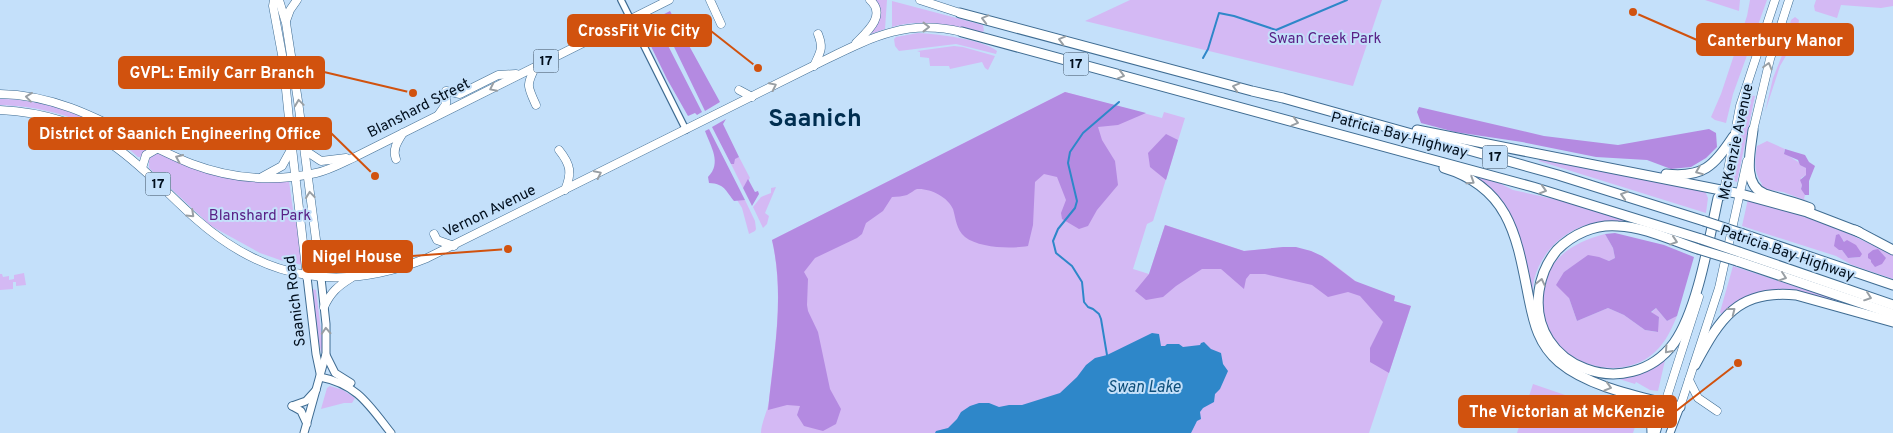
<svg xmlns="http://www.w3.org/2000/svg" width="1893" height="433" font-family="Overpass,sans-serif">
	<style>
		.green { fill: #d4b9f4; fill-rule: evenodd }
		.forest { fill: #b48ae1 }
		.water { fill: #2e87c9 }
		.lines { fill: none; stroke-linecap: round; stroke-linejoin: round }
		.stream { stroke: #2e87c9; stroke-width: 2 }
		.tertiary-casing { stroke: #3f6c92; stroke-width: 8 }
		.secondary-casing { stroke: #3f6c92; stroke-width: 9 }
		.primary-casing { stroke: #3f6c92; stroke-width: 9 }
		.trunk-casing { stroke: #3f6c92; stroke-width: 9 }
		.motorway-casing { stroke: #3f6c92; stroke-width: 11 }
		.tertiary { stroke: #fff; stroke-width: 5.5 }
		.secondary { stroke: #fff; stroke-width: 7 }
		.primary { stroke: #fff; stroke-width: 8 }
		.trunk { stroke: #fff; stroke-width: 8 }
		.motorway { stroke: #fff; stroke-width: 9 }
		.motorway-bridge-casing { stroke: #3f6c92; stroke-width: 11; stroke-linecap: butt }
		.motorway-bridge { stroke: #fff; stroke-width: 9 }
		.oneway { stroke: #999fa4 }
		.labels { text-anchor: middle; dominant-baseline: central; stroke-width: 4; stroke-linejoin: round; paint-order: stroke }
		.shield { fill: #c4e0fa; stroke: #3b4d5f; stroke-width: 1 }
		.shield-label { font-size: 14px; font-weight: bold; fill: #000e1c }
		.park-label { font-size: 15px; fill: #592186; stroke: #c4e0fa }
		.street-label { font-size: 15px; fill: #000e1c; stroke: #c4e0fa }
		.water-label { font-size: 16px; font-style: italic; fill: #0d4e7a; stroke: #c4e0fa }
		.town-label { font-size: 25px; font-weight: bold; fill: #002e50; stroke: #c4e0fa }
		.leader { fill: none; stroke: #d1520e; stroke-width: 2 }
		.callout-dot { fill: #d1520e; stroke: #c4e0fa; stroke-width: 2 }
		.callout { fill: #d1520e; stroke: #d1520e; stroke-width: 2 }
		.callout-label { font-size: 16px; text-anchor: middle; font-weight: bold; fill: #fff }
	</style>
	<rect width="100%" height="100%" fill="#c4e0fa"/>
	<!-- green -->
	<g class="green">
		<path d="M874 0H887L885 29 868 35 873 30Z"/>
		<path d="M1130 0H1382L1353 86 1085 21Z"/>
		<path d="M1705 0H1740L1739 11Z"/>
		<path d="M1750 0H1767L1733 94 1726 123 1715 120 1711 117 1721 94 1747 16Z"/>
		<path d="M1816 0H1893V6L1881 8 1841 5 1837 18 1815 11 1814 6Z"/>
		<path d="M892 1 983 25 984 31 981 33C952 25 922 18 892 27Z"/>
		<path d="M1795 17 1799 20 1798 27 1799 28 1794 42 1780 66 1765 112 1773 78 1783 53 1791 20Z"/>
		<path d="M918 33C937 34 982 39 997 51L996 54 956 44 899 51 895 46 894 39 896 37Z"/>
		<path d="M954 46 963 47 995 56 988 70 985 68 982 62 950 69 949 66H930L929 58 920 57V52L917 51Z"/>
		<path d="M1065 92 1162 118 1164 112 1185 118 1153 221 1147 224 1133 269 1149 274 1165 225 1244 251 1287 247 1311 251 1327 259 1358 283 1395 296 1394 301 1411 306 1369 433H761C761 423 768 411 769 400 775 344 784 295 772 240Z"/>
		<path d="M1750 95 1755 96 1737 182 1731 180Z"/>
		<path d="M0 99C54 99 100 124 148 147L141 157H138C101 123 49 106 0 105Z"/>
		<path d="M1767 141 1785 149 1784 152C1790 158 1799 161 1806 168V175L1801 178 1802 185 1801 188 1805 195 1804 199 1807 201 1783 192 1765 189 1761 185 1762 184C1753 172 1755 159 1757 146Z"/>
		<path d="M155 154H160C193 169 225 181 261 182 271 183 280 181 289 181L293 210 298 230 302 265 280 260 260 253 211 226 149 168V159Z"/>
		<path d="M739 157 750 178 743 188 731 164 735 158Z"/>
		<path d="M1540 157 1705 191 1708 198 1706 213 1539 161Z"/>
		<path d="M1470 175 1497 182 1513 190 1563 201 1624 220V222C1584 216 1544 240 1534 280 1532 289 1533 298 1533 307L1516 232Z"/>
		<path d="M776 187 765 213 769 216 767 224 763 228 753 207 761 197 771 193V188Z"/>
		<path d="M1748 199 1804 215 1833 226 1893 255V279L1852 265 1836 256 1742 226ZM1843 239 1844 242 1852 244 1860 257 1848 258 1842 250Z"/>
		<path d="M737 200H745L755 221 756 229 755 231 749 234 742 208Z"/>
		<path d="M1605 234 1613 248 1615 258 1609 261C1589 253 1580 262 1564 272L1569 298 1577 321 1608 308 1624 315 1645 330 1657 332 1659 317 1651 313 1656 308 1667 321 1677 316C1672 328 1666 342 1655 352 1625 380 1573 369 1551 336 1544 326 1543 315 1542 303 1542 298 1541 293 1541 288 1542 284 1544 281 1546 277 1557 252 1579 241 1605 234Z"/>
		<path d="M1733 266 1846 303V305L1777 291 1723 316 1720 312Z"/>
		<path d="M24 273 26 285 16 286V282H13V289L0 290V274H2L3 277 9 276V280L14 279V275Z"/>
		<path d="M312 289 316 290 323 346 322 354 318 341Z"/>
		<path d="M1666 356 1658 391 1650 390 1636 382 1635 384 1619 379 1646 370Z"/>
		<path d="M1533 384 1568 396 1584 407 1636 424 1633 433H1517Z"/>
		<path d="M330 386 343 390 355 398 352 403H344L321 409 327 388Z"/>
	</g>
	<!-- forest -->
	<g class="forest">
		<path d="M670 11 720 102 705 111 662 22 657 24 702 112 697 115 695 113 688 116 667 79 641 26Z"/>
		<path d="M1065 92 1146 113 1118 125 1098 127 1102 140 1115 161 1118 185 1097 210 1088 226 1079 229 1062 219 1061 213 1066 200 1057 177 1044 174 1035 182 1033 225 1028 246C1011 249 979 248 965 237 956 229 956 219 953 209 948 197 930 188 917 189 914 190 911 193 907 195 903 196 897 197 892 197L883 211 866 223 862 234 857 238 815 258 804 272 808 279 807 305 808 311 818 332 830 389 841 409 836 424 823 431 804 426 797 415 800 406 787 405 768 410C774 353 785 296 772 240Z"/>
		<path d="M1419 107 1544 136 1618 145 1709 129 1716 133 1717 147 1706 158 1691 167 1671 169 1647 160 1596 157 1522 142 1455 132 1421 123 1417 112Z"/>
		<path d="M726 119 723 124 739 157 735 159 734 164H731L712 127Z"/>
		<path d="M709 129 745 200 734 201C725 190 725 184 709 183L708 177C722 163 711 147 705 131Z"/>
		<path d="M1166 134 1178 140 1166 180 1150 167 1148 153Z"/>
		<path d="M1785 149 1805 155 1809 162 1815 166 1809 181V195H1805L1801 189 1802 185 1800 180 1806 175V168L1800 165 1798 160 1784 154Z"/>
		<path d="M748 179 755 192 758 191 759 194 752 206 743 188Z"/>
		<path d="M1165 225 1244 251 1283 247H1296L1311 251 1322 256 1355 281 1395 296 1394 301 1411 306 1389 373 1370 362V348L1383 322 1360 296 1348 292 1328 297 1312 285 1265 274H1250L1246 279 1244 289 1221 269H1202L1176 286 1163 297 1146 300 1135 291 1149 274Z"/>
		<path d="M1615 233 1664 245 1694 257 1677 316 1667 321 1656 308 1651 312 1659 317 1658 332 1645 330 1624 315 1608 308 1577 321 1569 298 1556 285 1564 272 1588 255 1599 257 1609 261 1615 258 1613 248 1605 234Z"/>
		<path d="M1839 234 1844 242 1847 240 1856 245 1862 254 1860 257 1848 258 1842 250H1839L1834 246 1836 235Z"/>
		<path d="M1878 249 1886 258 1882 264 1875 267 1871 262V260L1868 258V254L1873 250Z"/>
	</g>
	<!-- water -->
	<path class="water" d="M1152 333 1159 334 1161 346H1165L1167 344H1179L1183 347 1200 345 1201 343 1204 342 1211 349 1221 353 1223 364 1228 371 1220 389 1215 394 1214 402 1203 408 1200 412 1201 419 1197 421 1191 433H935L936 431 948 428 957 419 961 412 970 406 979 403H989L999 407 1009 405H1022L1060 393 1077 377 1086 365 1095 358 1107 355Z"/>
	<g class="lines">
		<!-- stream -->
		<g class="stream">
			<path d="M1203 58 1208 49 1219 13 1234 16 1276 30 1347 0"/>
			<path d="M1107 355 1101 319 1099 314 1093 309 1088 307 1084 302 1082 282 1072 266 1056 253 1053 241 1058 229 1075 208 1077 201 1068 163 1070 152 1083 133 1119 102"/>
		</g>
		<!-- tertiary casing -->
		<g class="tertiary-casing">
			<path id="tertiary" d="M621 0 686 130"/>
		</g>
		<!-- secondary casing -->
		<g class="secondary-casing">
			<g id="secondary">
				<path d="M307 277 316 354 320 373"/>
				<path d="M326 355 335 373 351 383"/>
				<path d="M320 377C357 384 369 405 391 433"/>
				<path d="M292 406 306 401 316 390"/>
				<path d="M292 406 301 411 307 424"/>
				<path d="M304 433 326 354V324L321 278"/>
				<path d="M1656 433 1665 403"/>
				<path d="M1670 433 1680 407"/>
			</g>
		</g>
		<!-- primary casing -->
		<g class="primary-casing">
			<g id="primary">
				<path d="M274 0 273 6 283 60 292 148 307 277"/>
				<path d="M279 0 286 23 298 101 321 278"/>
				<path d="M286 21 290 10 297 0"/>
				<path d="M1752 135 1770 59 1789 0"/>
				<path d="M1723 196 1740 106 1775 0"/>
				<path d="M1689 380 1698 398 1717 411"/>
				<path d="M1665 403 1699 297"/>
				<path d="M1680 407 1719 288 1747 161"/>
			</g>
		</g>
		<!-- trunk casing -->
		<g class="trunk-casing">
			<g id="trunk">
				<path d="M710 0 721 24"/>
				<path d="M920 0 960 13"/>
				<path d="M856 43C867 32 887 15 870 0"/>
				<path d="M536 66C526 85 527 86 536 105"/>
				<path d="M814 66C820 52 824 49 818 34"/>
				<path d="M739 90 752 97"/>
				<path d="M0 94C73 95 127 138 192 164 232 179 275 182 316 173 330 170 342 163 355 157L669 0"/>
				<path d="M0 110C41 112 80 123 114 146 144 167 169 195 196 219 266 281 341 293 427 258L827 59C874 36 909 19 962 32"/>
				<path d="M439 114 446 104V91L460 94 498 75 516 74"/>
				<path d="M559 150C571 165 572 173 565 190"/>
				<path d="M306 151 321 161 346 158"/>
				<path d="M396 159C392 149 398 141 403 133"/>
				<path d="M142 168 146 155 158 148"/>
				<path d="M262 177 282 166 292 148"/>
				<path d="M434 234 437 240 454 246"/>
				<path d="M324 307C330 293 338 286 351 278"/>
			</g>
		</g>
		<!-- motorway casing -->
		<g class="motorway-casing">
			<g id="motorway">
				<path d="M960 13 1252 91 1283 98 1558 175 1704 221"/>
				<path d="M962 32 1533 187 1701 239"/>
				<path d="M1417 130 1741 194 1807 212 1859 232"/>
				<path d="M1753 130C1751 149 1741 185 1765 194 1780 199 1796 202 1810 208"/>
				<path d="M1444 168C1511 188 1517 239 1529 299 1534 324 1539 345 1559 362 1590 388 1642 397 1680 407"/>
				<path d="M1666 174C1703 178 1714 166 1733 137"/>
				<path d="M1855 230 1893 250"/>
				<path d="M1743 234 1893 285"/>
				<path d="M1698 249C1673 241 1645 227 1618 226 1595 224 1573 234 1557 250 1547 262 1541 276 1539 291 1528 368 1629 404 1674 343 1698 309 1709 239 1718 198L1724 190"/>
				<path d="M1739 252 1893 305"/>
				<path d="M1737 261 1893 314"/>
				<path d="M1695 365C1720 319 1737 289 1796 295L1893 322"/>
				<path d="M1633 397C1647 407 1652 415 1652 433"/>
			</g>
		</g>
		<!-- tertiary -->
		<use href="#tertiary" class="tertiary"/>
		<!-- secondary -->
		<use href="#secondary" class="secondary"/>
		<!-- primary -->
		<use href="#primary" class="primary"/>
		<!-- trunk -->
		<use href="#trunk" class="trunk"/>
		<!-- motorway -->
		<use href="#motorway" class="motorway"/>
		<!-- motorway-bridge casing -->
		<g class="motorway-bridge-casing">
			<g id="motorway-bridge">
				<path d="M1704 221 1743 234"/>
				<path d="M1701 239 1739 252"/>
				<path d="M1698 249 1737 261"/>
			</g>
		</g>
		<!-- motorway-bridge -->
		<use href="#motorway-bridge" class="motorway-bridge"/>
	</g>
	<!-- one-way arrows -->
	<defs><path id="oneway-chevron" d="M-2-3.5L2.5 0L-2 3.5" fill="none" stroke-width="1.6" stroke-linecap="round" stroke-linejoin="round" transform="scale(1.25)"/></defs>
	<g class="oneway">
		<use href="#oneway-chevron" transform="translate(985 19) rotate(-165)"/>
		<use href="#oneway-chevron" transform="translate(926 27)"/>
		<use href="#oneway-chevron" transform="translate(1062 40) rotate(-165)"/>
		<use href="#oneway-chevron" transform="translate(1768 66) rotate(-75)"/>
		<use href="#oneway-chevron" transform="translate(1121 75) rotate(15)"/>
		<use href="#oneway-chevron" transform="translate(773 86) rotate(-26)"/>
		<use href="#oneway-chevron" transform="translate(1236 87) rotate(-165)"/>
		<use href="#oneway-chevron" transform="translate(493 88) rotate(154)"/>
		<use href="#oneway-chevron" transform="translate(29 97) rotate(-173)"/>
		<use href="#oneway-chevron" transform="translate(299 103) rotate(-98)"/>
		<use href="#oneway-chevron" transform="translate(1295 122) rotate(15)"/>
		<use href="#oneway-chevron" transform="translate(179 158) rotate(-156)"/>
		<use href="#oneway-chevron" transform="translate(1699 171) rotate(158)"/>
		<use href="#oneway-chevron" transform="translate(598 174) rotate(-26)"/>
		<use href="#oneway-chevron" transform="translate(1471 181) rotate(33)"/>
		<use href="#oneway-chevron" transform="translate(1543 190) rotate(17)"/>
		<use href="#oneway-chevron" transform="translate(310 195) rotate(-97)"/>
		<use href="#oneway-chevron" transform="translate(1624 195) rotate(-163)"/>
		<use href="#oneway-chevron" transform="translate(191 214) rotate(43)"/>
		<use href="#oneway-chevron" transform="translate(1674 241) rotate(18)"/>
		<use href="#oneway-chevron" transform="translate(1783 277) rotate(19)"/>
		<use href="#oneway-chevron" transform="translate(1541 282) rotate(-77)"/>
		<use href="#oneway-chevron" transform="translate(1868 297) rotate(19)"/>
		<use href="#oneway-chevron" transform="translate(1732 311) rotate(-38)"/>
		<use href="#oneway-chevron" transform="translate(326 331) rotate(-93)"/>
		<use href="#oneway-chevron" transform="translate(1668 350) rotate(132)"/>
		<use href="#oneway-chevron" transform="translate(1608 387) rotate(16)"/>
	</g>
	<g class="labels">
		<!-- shield labels -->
		<g class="shield">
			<rect x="533.5" y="49.5" width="25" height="23" rx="4"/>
			<rect x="1063.5" y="52.5" width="25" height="23" rx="4"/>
			<rect x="1482.5" y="145.5" width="25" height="23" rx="4"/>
			<rect x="145.5" y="172.5" width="25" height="23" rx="4"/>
		</g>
		<g class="shield-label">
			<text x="546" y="61">17</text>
			<text x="1076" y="64">17</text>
			<text x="1495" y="157">17</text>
			<text x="158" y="184">17</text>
		</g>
		<!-- park labels -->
		<g class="park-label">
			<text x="1325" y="39">Swan Creek Park</text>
			<text x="260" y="216">Blanshard Park</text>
		</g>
		<!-- street labels -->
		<g class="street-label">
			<text transform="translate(419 109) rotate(-27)">Blanshard Street</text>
			<text transform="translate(1399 136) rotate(15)">Patricia Bay Highway</text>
			<text transform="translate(1737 142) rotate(-78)">McKenzie Avenue</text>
			<text transform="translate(490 212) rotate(-26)">Vernon Avenue</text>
			<text transform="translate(1787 254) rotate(19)">Patricia Bay Highway</text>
			<text transform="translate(296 301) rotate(-97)">Saanich Road</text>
		</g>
		<!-- water labels -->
		<g class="water-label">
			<text x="1144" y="388">Swan Lake</text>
		</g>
		<!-- town labels -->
		<g class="town-label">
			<text x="815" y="120">Saanich</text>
		</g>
	</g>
	<!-- callouts -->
	<path class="leader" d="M758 68L711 31M1633 12L1697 40M413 93L324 72M375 176L331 133M508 249L412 256M1738 363L1676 411"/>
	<g class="callout-dot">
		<circle cx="758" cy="68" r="5"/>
		<circle cx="1633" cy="12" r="5"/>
		<circle cx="413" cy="93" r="5"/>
		<circle cx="375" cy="176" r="5"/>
		<circle cx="508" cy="249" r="5"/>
		<circle cx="1738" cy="363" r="5"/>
	</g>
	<g class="callout">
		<rect x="568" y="15" width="143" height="31" rx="5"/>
		<rect x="1697" y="24" width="156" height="31" rx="5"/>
		<rect x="119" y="57" width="205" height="31" rx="5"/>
		<rect x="29" y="118" width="302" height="31" rx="5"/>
		<rect x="303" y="241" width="109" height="31" rx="5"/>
		<rect x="1459" y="396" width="217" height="31" rx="5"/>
	</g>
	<g class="callout-label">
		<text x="639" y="36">CrossFit Vic City</text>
		<text x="1775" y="46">Canterbury Manor</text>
		<text x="222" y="78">GVPL: Emily Carr Branch</text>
		<text x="180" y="139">District of Saanich Engineering Office</text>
		<text x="357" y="262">Nigel House</text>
		<text x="1567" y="417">The Victorian at McKenzie</text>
	</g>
</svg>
